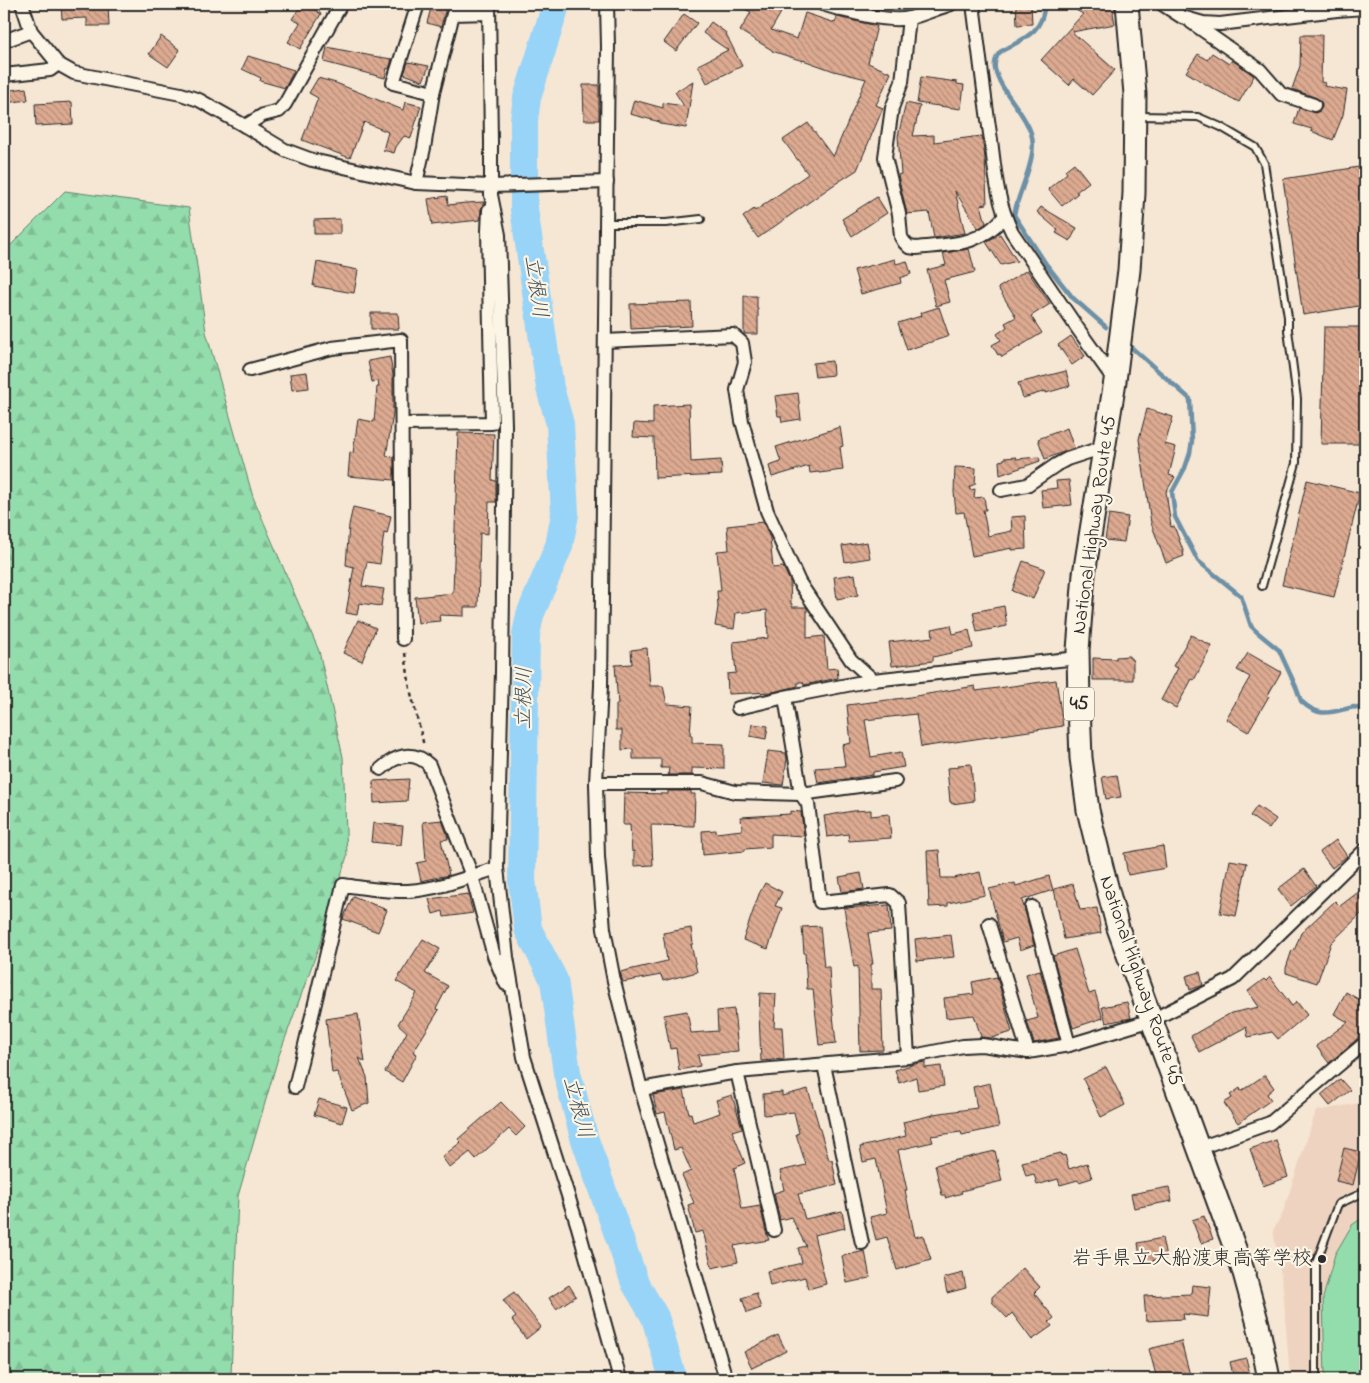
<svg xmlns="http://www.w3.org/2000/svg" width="1369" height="1383" font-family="'Indie Flower','Klee One',sans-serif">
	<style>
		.built { fill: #eed4c0 }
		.forest { fill: url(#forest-firs); stroke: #5f846c }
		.green { fill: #93dcac; stroke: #5f846c }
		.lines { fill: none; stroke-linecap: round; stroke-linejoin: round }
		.stream { stroke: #6c90a6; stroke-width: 4.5 }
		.river { stroke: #97d4f8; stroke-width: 28 }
		.building { fill: url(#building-back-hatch); stroke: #2b2b2b }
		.service-casing { stroke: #2b2b2b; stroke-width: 10 }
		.minor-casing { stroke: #2b2b2b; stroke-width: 16 }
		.trunk-casing { stroke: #2b2b2b; stroke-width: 25 }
		.path { stroke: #2b2b2b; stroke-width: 2.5; stroke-dasharray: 4 4; stroke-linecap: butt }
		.service { stroke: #fcf5e5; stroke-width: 6 }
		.minor { stroke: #fcf5e5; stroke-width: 12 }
		.trunk { stroke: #fcf5e5; stroke-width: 21 }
		.poi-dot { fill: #2b2b2b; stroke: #fcf5e5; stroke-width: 2 }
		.labels { text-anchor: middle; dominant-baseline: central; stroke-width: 4.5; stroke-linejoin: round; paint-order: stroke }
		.shield { fill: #fcf5e5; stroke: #6a6863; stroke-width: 1 }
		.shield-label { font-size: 19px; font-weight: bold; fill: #2b2b2b }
		.street-label { font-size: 20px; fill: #2b2b2b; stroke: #fcf5e5 }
		.poi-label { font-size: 20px; fill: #2b2b2b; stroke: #fcf5e5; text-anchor: end }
		.water-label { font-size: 21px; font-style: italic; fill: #46555e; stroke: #fcf5e5 }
	</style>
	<defs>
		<pattern id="forest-firs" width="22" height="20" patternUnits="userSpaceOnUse" patternTransform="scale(1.25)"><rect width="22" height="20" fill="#93dcac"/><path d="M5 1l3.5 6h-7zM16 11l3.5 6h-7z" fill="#7fbd94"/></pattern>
		<pattern id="building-back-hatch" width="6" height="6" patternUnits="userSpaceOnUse" patternTransform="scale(1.25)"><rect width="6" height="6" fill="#ddaa91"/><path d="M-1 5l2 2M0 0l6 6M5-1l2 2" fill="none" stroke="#b38b77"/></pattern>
	</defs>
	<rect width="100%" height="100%" fill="#f6e6d4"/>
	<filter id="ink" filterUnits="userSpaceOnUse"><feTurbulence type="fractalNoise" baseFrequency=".02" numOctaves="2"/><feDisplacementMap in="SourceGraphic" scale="10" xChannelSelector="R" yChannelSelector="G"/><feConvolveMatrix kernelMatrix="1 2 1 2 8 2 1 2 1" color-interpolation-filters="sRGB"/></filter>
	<g filter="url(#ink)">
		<!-- built -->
		<path class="built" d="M1365 1102V1379H1290L1283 1288 1273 1230 1282 1215 1316 1111Z"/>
		<!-- forest -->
		<path class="forest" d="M65 191 189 208 206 332 253 497 319 651 343 757 347 856 318 949 278 1058 238 1196 231 1376 233 1379H4V252Z"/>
		<!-- green -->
		<path class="green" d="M1365 1216V1379H1325L1323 1298 1335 1254 1352 1225Z"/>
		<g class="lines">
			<!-- stream -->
			<g class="stream">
				<path d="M1044 4C1045 32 1021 40 1000 52 996 56 994 64 995 69 1000 91 1024 111 1031 133 1039 156 1018 192 1014 215L1046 264 1073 298 1106 327"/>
				<path d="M1132 348 1190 399 1192 441 1190 453 1185 468 1172 492 1175 517 1198 561 1241 596 1251 626 1257 632 1279 650 1296 687 1301 701C1320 719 1331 712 1354 707 1361 708 1363 713 1365 719"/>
			</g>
			<!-- river -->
			<path class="river" d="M555 4V8L527 98 524 120V209L550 388 560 424 565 514 559 546 530 615 526 635 522 880 528 929 554 980 567 1073 584 1137 635 1283 655 1317 673 1379"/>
		</g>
		<!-- building -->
		<g class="building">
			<path d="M61 4H108L109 26H87V18L62 19Z"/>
			<path d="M302 4H306L321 14 300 49 288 42 300 23 292 19Z"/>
			<path d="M432 4H453V6L448 7 445 11 441 27 427 23Z"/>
			<path d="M734 4H786L771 30 797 39 805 13 835 23 837 17 877 26 868 63 891 73 876 105 883 108 857 170 832 186 758 238 743 217 754 209 755 211 808 174 783 140 808 123 833 157 866 79 834 71 803 60V61L772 51V50L740 31 751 12Z"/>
			<path d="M851 4H882L881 10Z"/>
			<path d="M1016 4H1031L1032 24 1017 25Z"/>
			<path d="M1065 4H1092L1093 8 1115 4V10L1113 13 1115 24 1072 32 1115 70 1092 95 1074 79 1069 85 1041 60 1083 14Z"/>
			<path d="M684 14 697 23 676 51 664 42Z"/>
			<path d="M711 22 725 32 742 66 707 83 698 65 728 50 703 33Z"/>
			<path d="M1301 35H1322L1321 82 1325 83 1324 86 1347 90 1343 115 1333 140 1311 131 1312 129 1294 124 1299 108 1315 113 1320 111 1322 107V103L1317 98 1292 89 1300 66Z"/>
			<path d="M161 36 180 50 168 67 149 54Z"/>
			<path d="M327 47 372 56 392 59 389 69 387 68 385 78 324 62Z"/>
			<path d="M1212 53 1229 64 1232 60 1254 76 1239 102 1212 88 1186 72 1198 54 1207 60Z"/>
			<path d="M248 56 294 70 285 88 260 81 261 78 242 69Z"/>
			<path d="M408 62 429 66 423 81 404 74Z"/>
			<path d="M921 77 957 82V84L964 85 961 109 917 103Z"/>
			<path d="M318 78 336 83 403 110 405 102 421 106 411 138 404 136 396 147 394 153 383 150 388 132 364 122 350 158 302 140 318 98 309 93Z"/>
			<path d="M693 81 686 128 660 124V122L630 114 634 100 663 108V103L684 106 675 92Z"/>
			<path d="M583 85H599V120H584Z"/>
			<path d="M26 88 28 100 4 103V91Z"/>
			<path d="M72 102 73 124 36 126 35 104Z"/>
			<path d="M906 103 920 106 913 136 934 135V142L982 136 985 158 987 204 981 205 986 223 981 227 978 228 955 191 965 233 934 238 929 212 907 214 898 175 901 174 898 136Z"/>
			<path d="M1074 163 1089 182 1076 192 1078 193 1062 206 1048 189 1067 173 1065 170Z"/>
			<path d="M1365 166V305L1303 315 1283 179Z"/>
			<path d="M447 196 448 205 466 203 484 202 481 209 480 220 432 225 428 199Z"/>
			<path d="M877 197 887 213 852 236 842 219Z"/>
			<path d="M1041 207 1077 228 1070 241 1056 233 1058 230 1037 212Z"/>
			<path d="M340 219V234H314V220Z"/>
			<path d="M1000 234 1017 261 1001 265 986 242Z"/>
			<path d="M969 249 975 272 944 280 950 302 936 306 927 270 946 265 943 253Z"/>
			<path d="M895 259 896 264 907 261 911 274 900 278 901 283 861 294 854 270Z"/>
			<path d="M317 262 358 270 354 293 313 286Z"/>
			<path d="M1027 270 1050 304 1031 316 1042 333 1002 357 1000 354 998 355 992 345 1001 340 997 334 1007 327 1005 323 1016 317 998 288Z"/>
			<path d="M744 296H757V309H758V334H744Z"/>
			<path d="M691 302 692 326 631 329 630 304Z"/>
			<path d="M939 307 949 336 907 350 898 323 921 316 920 313Z"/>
			<path d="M371 313H398L399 329H371Z"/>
			<path d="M1324 327H1365V444H1321Z"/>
			<path d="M1071 336 1085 356 1072 365 1058 345Z"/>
			<path d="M390 357 393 375V414L386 456 394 457V480L348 476 350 452 353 453 358 419 374 422 377 387H379L378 381 372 382 368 361Z"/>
			<path d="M832 361 833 375 815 377 813 363Z"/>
			<path d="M1066 371 1070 386 1046 393V391L1023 398 1018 383Z"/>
			<path d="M307 372 309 388 292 390 290 374Z"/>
			<path d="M798 393 801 419 782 422 781 416H778L775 396Z"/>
			<path d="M689 404 691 462 721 460 722 475 655 478 654 438 633 437 634 423 653 424V406Z"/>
			<path d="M1147 409 1173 417 1165 444 1176 447 1169 475 1175 477 1166 492 1171 527 1174 526 1184 553H1183L1184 556 1166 563 1151 523 1139 439Z"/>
			<path d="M840 427 843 446 840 447 843 470 819 473V472L810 473 809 466 772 477 769 466 781 462 776 447Z"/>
			<path d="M1067 428 1074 448 1045 459 1038 439Z"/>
			<path d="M458 433 494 434 492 480 496 481V502H489L488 534 480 533 478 607H464V616L439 615 440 621 418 623 415 597 453 593Z"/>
			<path d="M1016 457V459L1039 457 1040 461 1000 475 999 461 1004 460V458Z"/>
			<path d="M955 467 976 468 975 484 969 487 970 490 975 489 974 498 984 497 986 510H983L988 536 1012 531 1011 517 1025 516 1026 549 1012 550V548L972 556 964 512 956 513 954 492Z"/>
			<path d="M1069 480 1072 505 1043 508 1041 490 1057 488 1056 481Z"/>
			<path d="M1307 480 1360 493 1334 597 1282 585Z"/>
			<path d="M353 507 391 516 387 534 384 533 380 564 367 562 362 586 384 589 381 606 359 603 357 615 346 613 354 567 346 565 349 525Z"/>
			<path d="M1109 514 1128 517 1124 542 1105 540Z"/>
			<path d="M763 522 770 538 773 568 783 567 790 581 791 604H792V607H806L807 608V638L824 636 827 669 837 668 838 678 804 685 803 682H798V686L773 692 728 694 727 674 736 673 733 642 768 638 767 610 736 613 734 629 715 626 718 607 717 591H721L717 551 729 550 727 526Z"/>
			<path d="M867 542 870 558 845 562 842 546Z"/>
			<path d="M1023 561 1045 569 1033 599 1012 591Z"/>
			<path d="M855 574 858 595 837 599 834 577Z"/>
			<path d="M1004 606 1007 626 977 632 973 612Z"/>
			<path d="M358 620 376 628 362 661 343 653Z"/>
			<path d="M951 625 953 634 969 630 973 648 933 657V661L892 666 889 642 933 637 932 629Z"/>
			<path d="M1191 635 1212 646 1194 680 1192 679 1176 708 1161 700 1178 668 1173 666Z"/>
			<path d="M647 648 650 686H663L667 704 692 706 690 735H692V743L724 744V769L692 768V775H668L669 768H661V759H633V749L622 750V730H616V704H618L615 665 632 664 631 650Z"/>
			<path d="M1248 653 1281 672 1268 695 1269 696 1248 732 1226 719 1250 677 1237 670Z"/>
			<path d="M1129 656V658H1131V660H1133V680H1093V658L1116 659V657Z"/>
			<path d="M1056 680 1063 726 921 747 916 714 865 720 871 757 901 752 904 767 873 772V775L818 783 815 768 845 766 842 745 851 743 847 705 904 698 975 686 976 691Z"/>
			<path d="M752 724 768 726 766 739 750 736Z"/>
			<path d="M768 751 786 753 787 759 783 785 763 783Z"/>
			<path d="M971 764 974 801 952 804 951 802H950L947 768 959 767 958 765Z"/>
			<path d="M1117 775 1121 797 1106 799 1102 777Z"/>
			<path d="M409 779 407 801 374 803 373 781Z"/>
			<path d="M668 791H691V794H695L694 826 651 825 653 865 634 866V851L632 852 630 825H623L624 793 668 794Z"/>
			<path d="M1257 806 1276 819 1269 829 1250 816Z"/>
			<path d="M871 810V816L889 814 891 838 849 841 848 834 827 837 824 816 853 811Z"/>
			<path d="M790 811 801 812 804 836 771 834V847L745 849V851L703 855 702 831 716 830V833L742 830 741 817 790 814Z"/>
			<path d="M442 820 447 834 448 839 441 840 449 875 421 881 417 863 426 861 423 822Z"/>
			<path d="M373 823 403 826 401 845 371 842Z"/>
			<path d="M1336 840 1347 856 1332 868 1320 852Z"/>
			<path d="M1163 846 1166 868 1128 875 1124 853Z"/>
			<path d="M939 850 941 878H954L980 872 985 895 948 903V906L929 907 927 851Z"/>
			<path d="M1230 860 1247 863 1236 916 1220 913Z"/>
			<path d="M1304 869 1316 886 1291 906 1278 889Z"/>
			<path d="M861 873 864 889 842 892 839 877Z"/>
			<path d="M1049 876 1053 890 1022 900 1034 945 1020 950 1017 938 1003 942 989 889 1015 883 1016 886Z"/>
			<path d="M765 883 782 892 775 906 782 908 768 949 743 940 759 894Z"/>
			<path d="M1073 884 1080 910 1097 908 1101 933 1064 939 1054 889Z"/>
			<path d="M1365 887V910L1331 943 1317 983 1286 973V968L1292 950 1294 951 1301 933 1335 901 1340 906Z"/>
			<path d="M468 894 473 913 444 917 443 911 433 914 429 899Z"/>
			<path d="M353 896 387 910 378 932 343 919Z"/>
			<path d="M889 905 891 931 868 933 873 964H871V989H881L883 1050 860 1051 858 966 854 967 844 908Z"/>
			<path d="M820 926 824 967H829L830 986 836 1043 819 1045 813 989H807L805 953H804L802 927Z"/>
			<path d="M691 928 693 944H691L697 972 663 981 661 975 623 982 620 972 667 961 663 933Z"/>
			<path d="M951 935 954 957 917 961 915 939Z"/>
			<path d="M423 939 440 949 425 973 448 986 436 1009 439 1010 413 1052 417 1054 402 1082 385 1072 407 1032 398 1024 417 993 396 981Z"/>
			<path d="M1075 949 1089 994 1095 992 1103 1018 1073 1028 1053 956Z"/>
			<path d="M1040 970 1059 1038 1034 1043 1027 1021 1038 1018 1026 974Z"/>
			<path d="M1200 972 1203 985 1190 990 1186 976Z"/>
			<path d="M997 977 1012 1032 991 1038 981 1037 974 1015 946 1018 944 998 974 994 972 982Z"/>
			<path d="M1270 977 1292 1006 1297 1002 1307 1015 1278 1039 1272 1032 1248 1037 1246 1027 1199 1052 1191 1036 1231 1013 1259 1007 1248 991 1264 979 1266 981Z"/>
			<path d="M1346 992 1365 1003V1024L1357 1039 1329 1063 1316 1046 1348 1022 1334 1014Z"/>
			<path d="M760 993 776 994 774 1027H782L784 1059 761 1061 759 1014Z"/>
			<path d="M1127 1002 1131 1018 1106 1023 1102 1007Z"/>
			<path d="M734 1009 738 1051 698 1055 700 1066 679 1070 676 1048 670 1049 664 1015 687 1011 691 1033 718 1031 717 1011Z"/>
			<path d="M358 1014 365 1062 359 1058 367 1077 369 1103 352 1110 337 1072 332 1073 326 1019Z"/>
			<path d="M925 1062V1068L941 1066 944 1086 918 1090 916 1077 899 1083 895 1070 915 1064Z"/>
			<path d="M1106 1067 1125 1105 1101 1117 1083 1079Z"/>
			<path d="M1265 1075 1274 1088 1267 1094 1271 1100 1238 1123 1224 1103 1232 1098 1230 1095 1240 1088 1241 1091Z"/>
			<path d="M1340 1079 1350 1090 1330 1106 1321 1095Z"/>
			<path d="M990 1083 999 1127 962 1135 961 1132 931 1136 933 1142 898 1150 907 1190H905L915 1237 923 1235 931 1260 897 1270 887 1237 876 1240 870 1217 887 1213 876 1159 863 1162 860 1147 906 1136 903 1122 933 1115V1114L977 1108 973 1087Z"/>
			<path d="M808 1089 829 1160H832L837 1185 798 1194 805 1219 842 1211 845 1228 814 1235 826 1284 808 1289 805 1277 770 1286 767 1271 802 1263 798 1248 806 1246 791 1217 780 1220 774 1193 784 1190 780 1171 806 1165 796 1134 799 1133 794 1112 764 1115 763 1094 782 1092V1096Z"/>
			<path d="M684 1090 689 1114 691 1113 693 1122 720 1113 716 1100 732 1095 742 1128 732 1131 745 1163 734 1168 742 1209 760 1206 766 1232 769 1240 734 1246 738 1262 712 1268 703 1231 695 1233 688 1205 694 1203 682 1175 691 1171 681 1148 674 1150 665 1112 657 1114 653 1095Z"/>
			<path d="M319 1099 347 1107 342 1123 314 1115Z"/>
			<path d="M501 1102 525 1127 516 1136 509 1129 476 1159 470 1152 450 1168 442 1157 461 1142 458 1139Z"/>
			<path d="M1276 1140 1288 1177 1263 1186 1250 1149Z"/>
			<path d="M1344 1148 1361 1152 1353 1185 1336 1181Z"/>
			<path d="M995 1151 1002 1181 961 1191 962 1193 945 1198V1195H942L935 1165Z"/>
			<path d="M1061 1153 1062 1156 1065 1155 1069 1169 1087 1163 1092 1178 1079 1182 1078 1180 1060 1185 1058 1179 1037 1185 1034 1174 1026 1176 1022 1162Z"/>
			<path d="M1169 1187 1172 1201 1134 1208 1131 1194Z"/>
			<path d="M1204 1216 1213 1239 1201 1243 1192 1220Z"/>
			<path d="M1162 1238 1166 1258 1141 1263 1138 1243Z"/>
			<path d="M865 1251 870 1278 847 1283 842 1256Z"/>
			<path d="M1023 1268 1040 1287 1034 1293 1054 1318 1049 1322 1052 1326 1032 1340 1012 1313 1007 1318 992 1302V1297Z"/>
			<path d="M963 1273 966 1288 947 1293 944 1278Z"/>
			<path d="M569 1285 576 1296 556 1309 549 1298Z"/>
			<path d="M1192 1285 1211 1287 1208 1317 1183 1314 1184 1319 1146 1321 1144 1296 1191 1294Z"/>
			<path d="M514 1292 541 1327 526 1339 512 1320 516 1317 503 1300Z"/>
			<path d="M756 1293 761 1308 747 1313 742 1298Z"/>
			<path d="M778 1335 786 1351 752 1368 744 1352Z"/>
			<path d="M1181 1341 1191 1379H1157L1149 1349Z"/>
			<path d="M1246 1358 1251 1379H1234L1230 1362Z"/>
		</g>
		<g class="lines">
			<!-- service casing -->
			<g class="service-casing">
				<g id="service">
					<path d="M1138 116 1198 117 1221 127 1255 147 1264 163 1288 317V330L1297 399 1296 463 1262 586"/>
					<path d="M606 223H666L701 219"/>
					<path d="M1316 1379V1263L1338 1204 1365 1192"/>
				</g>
			</g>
			<!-- minor casing -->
			<g class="minor-casing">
				<g id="minor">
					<path d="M22 4 31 31 58 64 74 73 181 94 199 100 245 126 285 150 312 160 416 183 491 186 607 182"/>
					<path d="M489 4 491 141V195L499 235 505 425 502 671 497 868 507 957 524 1057 578 1227 620 1379"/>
					<path d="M607 4 608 46 601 686 596 783 598 857 604 929 614 981 641 1089 726 1379"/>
					<path d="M822 4C843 11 889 23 910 18 924 14 938 8 951 4"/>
					<path d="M973 4C979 49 984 95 991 140 995 172 997 202 1012 232L1078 329 1115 381"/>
					<path d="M1162 4 1182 17 1203 23 1220 24 1337 10 1365 8"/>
					<path d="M909 18 902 82 892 108 885 157 899 214 901 237 904 242 909 247 916 248C951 244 980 246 1004 217"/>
					<path d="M1191 22 1260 70 1281 94 1314 105"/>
					<path d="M4 41 31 31"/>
					<path d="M4 75 50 70 58 64"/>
					<path d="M433 93 453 14 489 13"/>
					<path d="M245 126 263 115 279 111 285 104 341 4"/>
					<path d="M416 183 424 148 433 93 393 83 418 4"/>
					<path d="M605 341 733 335 742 343 745 362 737 390 742 421 767 511 799 582 851 660 873 680 1078 658"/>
					<path d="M250 370 332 348 401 340 403 639"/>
					<path d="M402 424 492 423 488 231 489 210"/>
					<path d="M1001 490 1027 485 1056 465 1067 459 1104 447"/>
					<path d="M873 680 785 697 801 794 808 804 820 902 890 895 899 903 908 1057"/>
					<path d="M738 708 785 697"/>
					<path d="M381 769C395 756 413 749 429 765L472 876 494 956 506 984"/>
					<path d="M596 783H702L735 792 801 794 895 781"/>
					<path d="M1032 907 1069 1045"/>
					<path d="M989 924 1028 1052"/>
					<path d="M824 1065 862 1243"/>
					<path d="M737 1072 774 1230"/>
					<path d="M295 1087 343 885C365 888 387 892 408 891 439 889 469 877 497 868"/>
					<path d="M641 1089 737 1072 908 1057 963 1046 982 1045 1028 1052 1069 1045 1152 1020 1233 979 1365 850"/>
					<path d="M1199 1148 1270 1123 1365 1043"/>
				</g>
			</g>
			<!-- trunk casing -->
			<g class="trunk-casing">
				<path id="trunk" d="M1127 4 1135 94 1134 193 1129 270 1115 381 1084 574 1078 650 1079 705 1081 758 1088 810 1103 871 1118 928 1244 1273 1258 1324 1269 1379"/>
			</g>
			<!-- path -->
			<path class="path" d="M405 653 410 689 424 746"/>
			<!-- service -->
			<use href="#service" class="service"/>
			<!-- minor -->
			<use href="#minor" class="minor"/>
			<!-- trunk -->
			<use href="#trunk" class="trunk"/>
		</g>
	</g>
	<!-- markers -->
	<circle class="poi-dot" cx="1322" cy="1259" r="5"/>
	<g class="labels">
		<!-- shield labels -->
		<rect class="shield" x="1064" y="687.5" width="30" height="33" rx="4"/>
		<g class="shield-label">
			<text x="1079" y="704">45</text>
		</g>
		<!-- street labels -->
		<g class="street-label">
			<text transform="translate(1095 525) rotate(-82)">National Highway Route 45</text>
			<text transform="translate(1140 981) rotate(71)">National Highway Route 45</text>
		</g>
		<!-- poi labels -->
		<g class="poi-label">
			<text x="1312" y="1259">岩手県立大船渡東高等学校</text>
		</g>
		<!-- water labels -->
		<g class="water-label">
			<text transform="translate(535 287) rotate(82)">立根川</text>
			<text transform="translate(525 698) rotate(-89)">立根川</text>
			<text transform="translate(577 1108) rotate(75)">立根川</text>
		</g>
	</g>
	<!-- margin -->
	<rect width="1369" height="1383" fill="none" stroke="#fcf5e5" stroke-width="20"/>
	<rect x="10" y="10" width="1349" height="1363" fill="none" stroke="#2b2b2b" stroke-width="2" filter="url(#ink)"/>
</svg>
